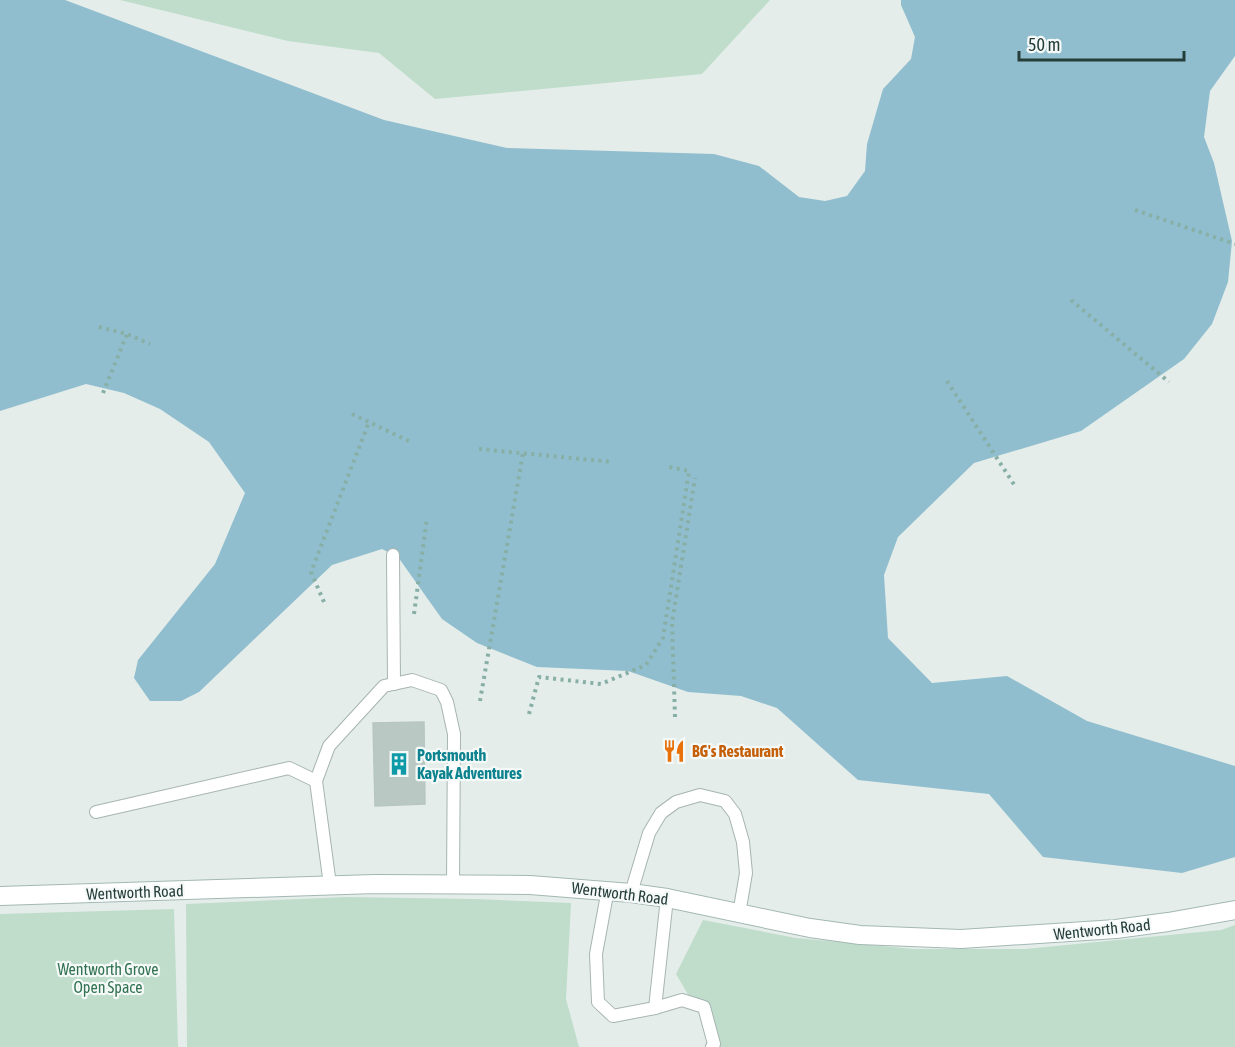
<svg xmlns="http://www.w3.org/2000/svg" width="1235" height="1047" font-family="'Asap Condensed',sans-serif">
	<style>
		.green { fill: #bfddca }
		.water { fill: #90bece }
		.building { fill: #bac8c3; stroke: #b7c6c2; stroke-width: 1.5 }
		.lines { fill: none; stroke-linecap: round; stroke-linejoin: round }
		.lane-casing { stroke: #a7b5b2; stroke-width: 14 }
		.secondary-casing { stroke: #a3b8b3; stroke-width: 20 }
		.path { stroke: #87afa6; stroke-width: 4; stroke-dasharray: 3 4.5; stroke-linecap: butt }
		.lane { stroke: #fff; stroke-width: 12 }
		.secondary { stroke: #fff; stroke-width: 18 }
		.labels { text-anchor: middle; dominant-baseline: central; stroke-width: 4.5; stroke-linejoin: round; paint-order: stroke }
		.food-label { font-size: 16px; font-weight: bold; fill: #c56008; stroke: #f5f9f8; text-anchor: start }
		.culture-label { font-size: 16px; font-weight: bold; fill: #0d838f; stroke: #f5f9f8; text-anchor: start }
		.street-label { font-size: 16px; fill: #253e3a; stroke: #f5f9f8 }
		.park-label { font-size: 16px; fill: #317251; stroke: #f5f9f8 }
	</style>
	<rect width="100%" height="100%" fill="#e4edea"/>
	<!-- green -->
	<g class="green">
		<path d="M120 0H770L702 74 435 99 379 53 288 41Z"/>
		<path d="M346 897 475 899 571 903 566 999 579 1047H187L186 904Z"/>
		<path d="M174 909 178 1047H0V914Z"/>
		<path d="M703 920 796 938 914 949H1025L1221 930 1235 925V1047H719L676 974Z"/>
	</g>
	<!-- water -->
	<path class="water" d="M0 0H65L384 120 507 148 714 154 759 166 799 197 825 201 847 196 865 171 867 144 883 89 911 59 915 37 901 5V0H1235V56L1210 91 1204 137 1214 163 1232 241 1228 282 1212 324 1184 359 1081 431 974 463 898 537 884 575 888 638 932 683 1007 676 1087 721 1235 766V857L1182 873 1043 857 989 794 858 780 777 708 741 696 688 692 628 671 537 667 477 643 442 619 398 557 382 549 332 565 199 692 181 701H150L134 678 138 660 215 564 245 493 209 442 160 409 124 393 86 384 0 411Z"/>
	<!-- building -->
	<path class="building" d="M424 722 425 804 375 806 373 723Z"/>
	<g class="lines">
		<!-- lane casing -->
		<g class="lane-casing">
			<g id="lane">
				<path d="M393 555 394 684"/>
				<path d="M316 781 329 746 384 686 412 680 441 690 447 702 454 734 453 884"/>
				<path d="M96 812 289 768 316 781 330 885"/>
				<path d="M608 889 596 954 598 1002 613 1016 655 1008 667 898"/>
				<path d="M631 893 649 833 661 813 676 802 700 795 725 801 735 814 743 842 746 873 739 914"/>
				<path d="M655 1008 682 1000 704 1007 714 1044 712 1047"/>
			</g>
		</g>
		<!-- secondary casing -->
		<g class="secondary-casing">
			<path id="secondary" d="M0 896 375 884 530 885 631 893 667 898 810 928 860 935 961 939 1116 929 1168 922 1235 910"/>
		</g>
		<!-- path -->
		<g class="path">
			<path d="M1135 210 1235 244"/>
			<path d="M1071 300 1169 382"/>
			<path d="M99 327 127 334 150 344"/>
			<path d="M947 381 1015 486"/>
			<path d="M103 393 127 334"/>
			<path d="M352 414 413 443"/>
			<path d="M479 449 613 462"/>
			<path d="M324 602 311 572 369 422"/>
			<path d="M414 614 427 518"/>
			<path d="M480 701 523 453"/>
			<path d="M529 714 539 677 601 684 646 665 663 638 689 471 665 466"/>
			<path d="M675 717 672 623 695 478"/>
		</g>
		<!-- lane -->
		<use href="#lane" class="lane"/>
		<!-- secondary -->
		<use href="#secondary" class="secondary"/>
	</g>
	<!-- icons -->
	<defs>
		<g id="restaurant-bare" transform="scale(1.8)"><path d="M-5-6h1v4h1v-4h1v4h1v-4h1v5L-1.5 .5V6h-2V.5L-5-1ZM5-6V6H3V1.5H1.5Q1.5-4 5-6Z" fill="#e8710a" stroke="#f5f9f8" stroke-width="2.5" paint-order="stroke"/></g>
		<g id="building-bare" transform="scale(1.8)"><path d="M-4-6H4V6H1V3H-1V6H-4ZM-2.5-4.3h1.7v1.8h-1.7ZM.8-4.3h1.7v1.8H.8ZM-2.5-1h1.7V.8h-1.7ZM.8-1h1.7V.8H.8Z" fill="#0f9aa8" stroke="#f5f9f8" stroke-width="2.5" paint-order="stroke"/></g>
	</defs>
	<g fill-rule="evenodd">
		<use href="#restaurant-bare" x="674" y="751"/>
		<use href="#building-bare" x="399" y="764"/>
	</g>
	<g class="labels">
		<!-- food labels -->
		<g class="food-label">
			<text x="692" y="751">BG's Restaurant</text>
		</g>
		<!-- culture labels -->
		<g class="culture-label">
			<text x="417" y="755">Portsmouth<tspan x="417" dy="18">Kayak Adventures</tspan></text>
		</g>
		<!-- street labels -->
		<g class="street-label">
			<text transform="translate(135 892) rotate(-2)">Wentworth Road</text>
			<text transform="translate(620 893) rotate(7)">Wentworth Road</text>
			<text transform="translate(1102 929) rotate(-6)">Wentworth Road</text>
		</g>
		<!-- park labels -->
		<g class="park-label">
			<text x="108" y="969">Wentworth Grove<tspan x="108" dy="18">Open Space</tspan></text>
		</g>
	</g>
	<!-- scale -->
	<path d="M1019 51v9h165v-9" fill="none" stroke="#253e3a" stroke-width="3"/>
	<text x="1028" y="51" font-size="18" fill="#253e3a" stroke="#f5f9f8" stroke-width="4.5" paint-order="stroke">50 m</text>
</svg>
